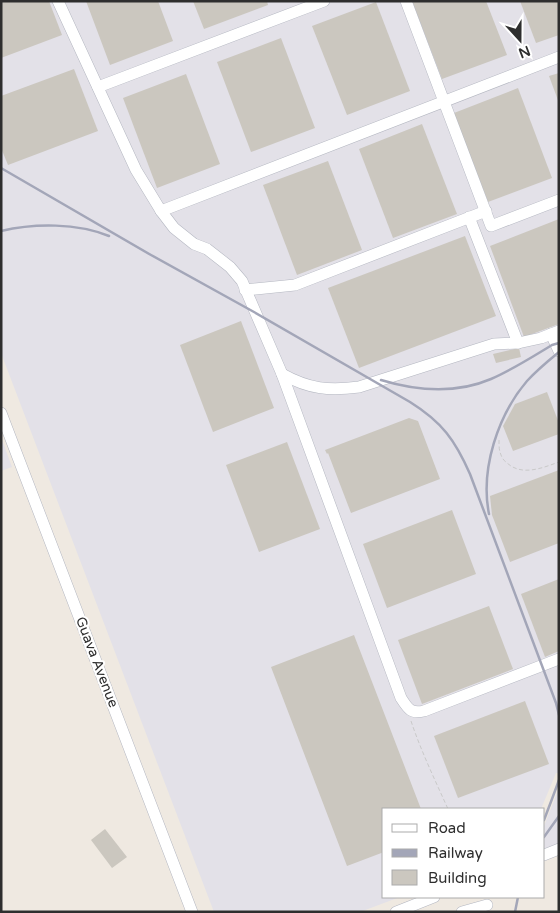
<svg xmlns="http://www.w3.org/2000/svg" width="560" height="913" font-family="'Varela Round',sans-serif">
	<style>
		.industrial { fill: #e3e1e8 }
		.building { fill: #cbc7bf }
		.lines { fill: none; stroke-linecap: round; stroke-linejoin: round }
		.minor-casing { stroke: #b4b7c1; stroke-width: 12 }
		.path { stroke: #c9c9c9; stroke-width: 1; stroke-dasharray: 4 2.5; stroke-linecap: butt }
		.minor { stroke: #fff; stroke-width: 11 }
		.rail { stroke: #a3a6b8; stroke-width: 2.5 }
		.labels { text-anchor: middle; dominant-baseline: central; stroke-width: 4; stroke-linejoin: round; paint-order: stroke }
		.street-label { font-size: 14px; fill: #2e2e2e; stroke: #fff }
	</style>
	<rect width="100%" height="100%" fill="#efe9e1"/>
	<!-- industrial -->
	<g class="industrial">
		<path d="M1 1H559V773H556L541 809H384V897H400L360 912H214L1 353Z"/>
		<path d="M1 437 12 467 1 471Z"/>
		<path d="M559 788V848L544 854V826Z"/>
	</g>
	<!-- building -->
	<g class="building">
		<path d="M1 1H49L62 35 1 58Z"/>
		<path d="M86 1H158L173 41 110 65Z"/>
		<path d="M193 1H267L268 5 204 29Z"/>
		<path d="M412 1H486L507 55 442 79Z"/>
		<path d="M520 1H559V35L536 43Z"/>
		<path d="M376 2 410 91 347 115 312 26Z"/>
		<path d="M281 38 315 128 251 152 217 62Z"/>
		<path d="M74 69 98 131 8 165 1 148V96Z"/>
		<path d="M559 73V103L549 76Z"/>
		<path d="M186 74 220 164 157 188 123 98Z"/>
		<path d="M518 88 552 178 488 202 454 113Z"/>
		<path d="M422 124 457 214 393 238 359 149Z"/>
		<path d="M328 161 362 250 297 275 263 185Z"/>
		<path d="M559 219V324L524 337 490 246Z"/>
		<path d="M465 236 496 316 359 368 328 288Z"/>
		<path d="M241 321 274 408 213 432 180 345Z"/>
		<path d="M519 348 521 357 496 363 493 354Z"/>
		<path d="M547 392 559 423V434L513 451 503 426 515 404Z"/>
		<path d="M409 418 418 421 440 479 351 513 328 453 327 454 325 450Z"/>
		<path d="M287 442 320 529 259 552 226 465Z"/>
		<path d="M559 470V543L510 562 492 515 490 496Z"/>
		<path d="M452 510 476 574 387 608 363 544Z"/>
		<path d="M559 579V651L545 657 521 594Z"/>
		<path d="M489 606 513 669 422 704 398 640Z"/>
		<path d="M354 635 421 809H384V852L347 866 271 667Z"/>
		<path d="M525 701 549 764 458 798 434 736Z"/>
		<path d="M105 829 127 857 112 868 91 840Z"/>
	</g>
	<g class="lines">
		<!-- minor casing -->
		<g class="minor-casing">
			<g id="minor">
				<path d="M58 1 136 170 161 211 174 228 194 244 207 249 230 267 242 281 282 374 401 698C408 709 411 714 424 711L559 659"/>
				<path d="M406 1 491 226 559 200"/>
				<path d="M98 87 324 1"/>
				<path d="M161 211 559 57"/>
				<path d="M469 217 518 343"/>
				<path d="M245 290 295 285 486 211"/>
				<path d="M551 334 559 351"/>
				<path d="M282 374C309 389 329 391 359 387L494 344 518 343 541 338 559 331"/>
				<path d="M1 413 192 912"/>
				<path d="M544 855 559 849"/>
				<path d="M396 912 434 897"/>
				<path d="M462 912 487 905"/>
			</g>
		</g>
		<!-- path -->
		<g class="path">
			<path d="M499 440C499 444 499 449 500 452 501 456 503 460 506 462 521 477 542 468 559 462"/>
			<path d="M411 721C421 751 435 780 448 809"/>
		</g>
		<!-- minor -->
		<use href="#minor" class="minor"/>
		<!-- rail -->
		<g class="rail">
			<path d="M1 168 151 255 254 312 410 402C442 422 455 440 470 474L556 703 559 715"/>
			<path d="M1 231C35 223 77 223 109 236"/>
			<path d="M381 380C417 391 456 394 491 379 512 370 532 357 552 345L559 343"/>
			<path d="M489 514C480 469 498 415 527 381 537 370 548 361 559 352"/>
			<path d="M544 820 552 799 559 780"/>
			<path d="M544 837 559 816"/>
			<path d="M515 912 518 897"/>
		</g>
	</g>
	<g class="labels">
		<!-- street labels -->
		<g class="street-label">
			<text transform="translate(97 662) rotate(69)">Guava Avenue</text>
		</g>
	</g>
	<!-- border -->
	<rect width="560" height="913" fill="none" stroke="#2e2e2e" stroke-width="5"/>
	<!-- legend -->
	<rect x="382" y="808" width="162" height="90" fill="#ffffff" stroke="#ababab"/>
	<rect x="392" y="824" width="25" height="8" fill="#ffffff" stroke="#ababab"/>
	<text x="428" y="833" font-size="15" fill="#2e2e2e">Road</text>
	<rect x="392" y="849" width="25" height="8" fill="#a3a6b8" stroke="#ababab"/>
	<text x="428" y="858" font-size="15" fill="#2e2e2e">Railway</text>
	<rect x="392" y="870" width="25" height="15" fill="#cbc7bf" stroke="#ababab"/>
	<text x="428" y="883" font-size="15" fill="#2e2e2e">Building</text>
	<!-- north arrow -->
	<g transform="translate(520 40) rotate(159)" stroke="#ffffff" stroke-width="4" paint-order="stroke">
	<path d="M0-4L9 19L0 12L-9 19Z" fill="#2e2e2e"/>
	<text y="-8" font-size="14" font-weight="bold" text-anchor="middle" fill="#2e2e2e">N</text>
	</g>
</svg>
